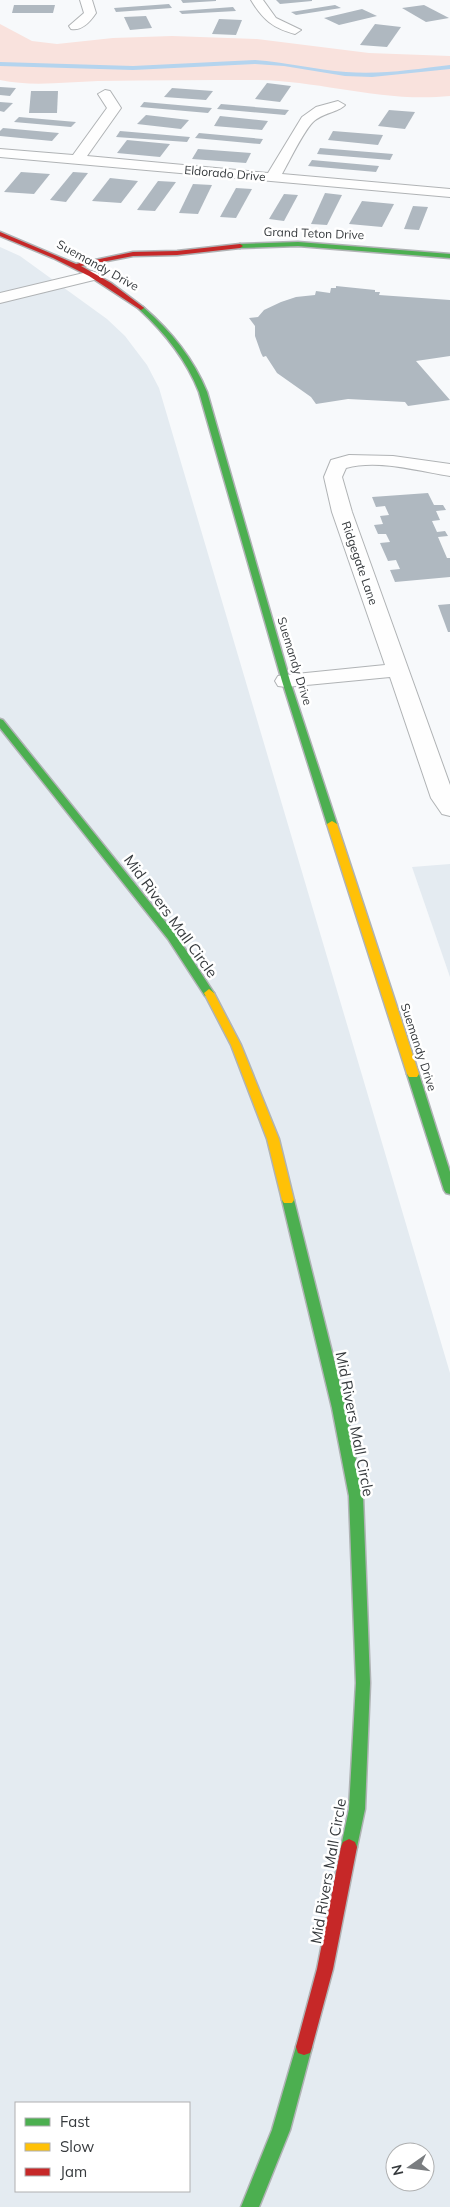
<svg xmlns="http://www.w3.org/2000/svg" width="450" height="2207" font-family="Mulish,sans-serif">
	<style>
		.built { fill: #e4ebf1; fill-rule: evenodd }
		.green { fill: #f9e2dd }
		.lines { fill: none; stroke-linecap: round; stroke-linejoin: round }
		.stream { fill: #b5d4ee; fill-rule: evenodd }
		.building { fill: #afb8c0 }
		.street-casing { stroke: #b0b3b5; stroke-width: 2 }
		.fast-casing { stroke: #b0b3b5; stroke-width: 3 }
		.slow-casing { stroke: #b0b3b5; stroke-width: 3 }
		.jam-casing { stroke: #b0b3b5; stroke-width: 3 }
		.street { fill: #fefefe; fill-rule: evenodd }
		.fast { fill: #4caf50; fill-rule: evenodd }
		.slow { fill: #ffc107; fill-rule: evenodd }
		.jam { fill: #c62828; fill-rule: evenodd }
		.labels { text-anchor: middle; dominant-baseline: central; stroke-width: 5; stroke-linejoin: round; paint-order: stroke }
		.far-street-label { font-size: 12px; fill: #363a3d; stroke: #fff }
		.street-label { font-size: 15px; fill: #363a3d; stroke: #fff }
	</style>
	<rect width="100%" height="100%" fill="#f7f9fb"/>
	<!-- built -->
	<g class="built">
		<path d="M0 247 20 256 107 319 125 336 147 365 159 388 450 1373V2207H0ZM16 2103H189V2191H16ZM395 2152H425V2182H395Z"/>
		<path d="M450 864V977L412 867Z"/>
	</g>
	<!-- green -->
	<path class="green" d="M0 24 32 41 57 44 113 38 172 36 257 39 369 53 450 56V96C384 103 322 81 258 80 205 80 151 80 98 81 66 82 32 87 0 80Z"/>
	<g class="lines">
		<!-- stream -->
		<path class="stream" d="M255 60C286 62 316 70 346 72 381 75 416 69 450 65V69L372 77 345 76 284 66 255 64 133 70 0 66V62L133 66Z"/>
	</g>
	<!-- building -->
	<g class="building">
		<path d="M181 0H216V1L183 3Z"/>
		<path d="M276 0H312V1L280 4Z"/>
		<path d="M169 4 172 8 116 12 114 8Z"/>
		<path d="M14 5H55L53 13H12Z"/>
		<path d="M335 5 341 8 296 15 291 12Z"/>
		<path d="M424 5 449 18 426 22 402 8Z"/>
		<path d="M233 7 236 11 182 14 179 11Z"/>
		<path d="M362 9 377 16 339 25 324 18Z"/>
		<path d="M146 16 152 28 130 30 124 17Z"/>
		<path d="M219 19 242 20 236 35 212 34Z"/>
		<path d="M375 24 401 27 387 47 360 45Z"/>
		<path d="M267 83 291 86 280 102 255 99Z"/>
		<path d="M0 87 16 88 10 96 0 95Z"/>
		<path d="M172 88 213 91 206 100 164 97Z"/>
		<path d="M31 91H58L57 113H29Z"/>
		<path d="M0 102 13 103 4 112 0 111Z"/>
		<path d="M144 102 212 108 208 113 140 107Z"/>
		<path d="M221 104 289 110 285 115 217 109Z"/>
		<path d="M389 110 415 112 405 129 378 126Z"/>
		<path d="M146 115 189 120 181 129 137 124Z"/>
		<path d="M220 116 268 121 262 130 214 126Z"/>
		<path d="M19 117 76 122 71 127 14 122Z"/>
		<path d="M3 128 59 133 52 141 0 136V131Z"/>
		<path d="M120 131 190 137 187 142 116 137Z"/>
		<path d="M333 131 383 135 378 145 328 140Z"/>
		<path d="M199 133 263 139 260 144 195 138Z"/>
		<path d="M127 140 170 144 160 157 117 153Z"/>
		<path d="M320 148 393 154 390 160 317 154Z"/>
		<path d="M198 149 251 153 246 163 192 159Z"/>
		<path d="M312 160 379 166 376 172 308 166Z"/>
		<path d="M21 172 50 174 34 194 4 192Z"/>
		<path d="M73 172 88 173 66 202 50 200Z"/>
		<path d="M110 178 138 181 121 203 92 201Z"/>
		<path d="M158 181 176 182 155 211 137 210Z"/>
		<path d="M193 184 212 185 198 214 179 213Z"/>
		<path d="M236 188 252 189 236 218 220 217Z"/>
		<path d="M325 193 342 195 327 225 311 224Z"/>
		<path d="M284 194 298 195 284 221 269 219Z"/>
		<path d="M362 201 394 204 382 227 349 224Z"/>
		<path d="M413 206 428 207 419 230 404 229Z"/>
		<path d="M336 286 375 290V292H380L379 295 450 300V356L416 361 450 400 408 406 405 402 348 399 316 404 311 397 277 373 266 356 263 357 261 353 255 336V326L249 318 258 317 264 310 281 302 296 297 315 295 316 291 330 293 331 288H336Z"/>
		<path d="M428 493 434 505H443L446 510 436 511 440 520 432 521 437 532 445 531 448 536 438 537 447 558H450V577L395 582 390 570 400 569 396 560 388 561 380 543 390 542 386 534H378L374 525 383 524 380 516 389 515 385 506 376 507 372 497Z"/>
		<path d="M450 604V632H448L438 605Z"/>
	</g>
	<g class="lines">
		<!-- street casing -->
		<g class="street-casing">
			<g id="street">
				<path d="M80 0H92L96 13C90 22 82 31 71 29L69 26 84 13Z"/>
				<path d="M251 0H263L276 18 301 30 295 34C273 28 263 20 251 0Z"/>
				<path d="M105 90 110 91 121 108 87 156 268 173 302 117 316 107 338 101 345 105C339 112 322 113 313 122 303 132 290 160 282 174L450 189V197L0 157V149L73 155 107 108 98 94Z"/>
				<path d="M92 271 98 273 100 276 98 279 0 303V293Z"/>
				<path d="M349 455 393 456 450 464V476C418 471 378 459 346 468L342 477 352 512 450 785V816L442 814 431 798 390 677 286 687 278 686 275 681 278 676 286 675 385 665 332 512 324 477 331 460Z"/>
			</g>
		</g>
		<!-- fast casing -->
		<g class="fast-casing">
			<g id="fast">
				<path d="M298 242 450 254V258L298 246 240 248 237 246 240 244Z"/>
				<path d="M139 307H143C171 331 193 358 207 392L290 681 337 824 335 826 332 827 327 824 282 681 199 392C186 359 165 333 139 309Z"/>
				<path d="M0 719 3 720 176 935 214 993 213 996H205L168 939 0 728Z"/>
				<path d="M413 1070 419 1074 450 1172V1194L446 1193 444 1190 407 1074Z"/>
				<path d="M288 1196 292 1197 294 1200 346 1408 363 1496 370 1683 365 1809 357 1847 355 1852 349 1855 343 1852 341 1847 349 1809 356 1683 349 1496 332 1408 282 1200 284 1197Z"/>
				<path d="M304 2039 310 2041 312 2047 290 2130 259 2207H241L272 2130 296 2047 298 2041Z"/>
			</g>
		</g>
		<!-- slow casing -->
		<g class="slow-casing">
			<g id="slow">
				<path d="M332 821 337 824 419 1074 417 1077H409L407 1074 327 824Z"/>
				<path d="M209 989 214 993 241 1045 279 1139 294 1200 292 1203H284L282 1200 267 1139 231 1045 204 993Z"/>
			</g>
		</g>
		<!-- jam casing -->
		<g class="jam-casing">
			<g id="jam">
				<path d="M0 232 76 264 133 252 177 251 240 244 243 246 240 248 177 255 133 256 81 266 111 283 143 307 144 308 141 310 89 276 53 258 0 236Z"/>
				<path d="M349 1839 355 1842 357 1847 333 1969 312 2047 310 2053 304 2055 298 2053 296 2047 317 1969 341 1847 343 1842Z"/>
			</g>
		</g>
		<!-- street -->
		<use href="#street" class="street"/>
		<!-- fast -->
		<use href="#fast" class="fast"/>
		<!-- slow -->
		<use href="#slow" class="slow"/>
		<!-- jam -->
		<use href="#jam" class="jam"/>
	</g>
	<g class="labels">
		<!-- far-street labels -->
		<g class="far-street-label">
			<text transform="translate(225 173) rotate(5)">Eldorado Drive</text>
			<text transform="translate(314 233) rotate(2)">Grand Teton Drive</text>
			<text transform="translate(98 265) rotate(29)">Suemandy Drive</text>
			<text transform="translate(360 563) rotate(71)">Ridgegate Lane</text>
			<text transform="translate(295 661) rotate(73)">Suemandy Drive</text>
			<text transform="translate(419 1047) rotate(72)">Suemandy Drive</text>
		</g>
		<!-- street labels -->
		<g class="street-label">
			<text transform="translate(171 916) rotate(54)">Mid Rivers Mall Circle</text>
			<text transform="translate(355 1424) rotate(79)">Mid Rivers Mall Circle</text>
			<text transform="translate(328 1871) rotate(-80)">Mid Rivers Mall Circle</text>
		</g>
	</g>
	<!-- legend -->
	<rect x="15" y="2102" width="175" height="90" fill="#ffffff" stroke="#afb0b1"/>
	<rect x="25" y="2118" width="25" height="8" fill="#4caf50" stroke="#afb0b1"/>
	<text x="60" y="2127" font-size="15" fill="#363a3d">Fast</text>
	<rect x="25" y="2143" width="25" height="8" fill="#ffc107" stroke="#afb0b1"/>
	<text x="60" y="2152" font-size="15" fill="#363a3d">Slow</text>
	<rect x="25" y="2168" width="25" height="8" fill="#c62828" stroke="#afb0b1"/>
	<text x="60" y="2177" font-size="15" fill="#363a3d">Jam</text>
	<!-- north arrow -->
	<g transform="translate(410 2167) rotate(256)"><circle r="24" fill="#ffffff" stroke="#afb0b1"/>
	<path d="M0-4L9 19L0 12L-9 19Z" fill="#7a7d80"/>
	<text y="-8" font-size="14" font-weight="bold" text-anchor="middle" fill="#363a3d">N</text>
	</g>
</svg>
